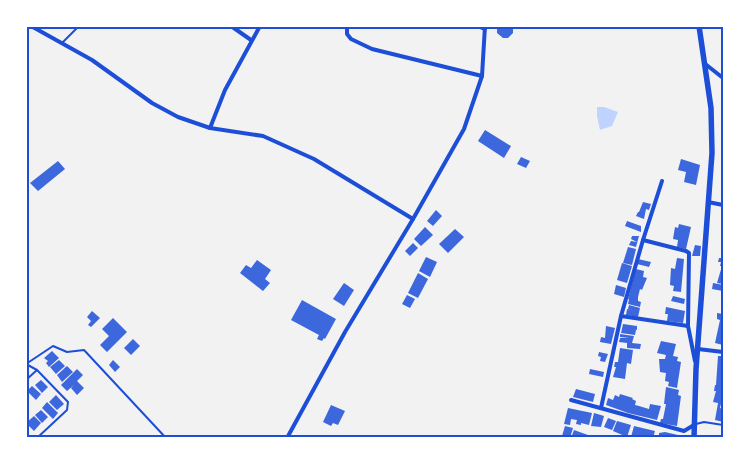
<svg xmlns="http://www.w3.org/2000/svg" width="749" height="464" font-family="'Work Sans',sans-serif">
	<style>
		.water { fill: #bfd3fe }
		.building { fill: #3d67dc }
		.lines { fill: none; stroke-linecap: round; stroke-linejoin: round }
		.service { stroke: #1d4ed8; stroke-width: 2 }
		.minor { stroke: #1d4ed8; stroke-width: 4 }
		.secondary { stroke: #1d4ed8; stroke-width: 5.5 }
		.neatline { fill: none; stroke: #1d4ed8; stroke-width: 2 }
	</style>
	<rect width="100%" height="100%" fill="#f2f2f2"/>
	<!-- water -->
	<path class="water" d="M597 107H604L618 112 612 126 600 130 597 116Z"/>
	<!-- building -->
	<g class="building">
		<path d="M497 26H513V33L508 38H503L497 33Z"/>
		<path d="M485 130 511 146 504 158 478 141Z"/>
		<path d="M521 157 530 161 526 168 517 164Z"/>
		<path d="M681 159 700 165 696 185 684 182 686 172 678 170Z"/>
		<path d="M58 161 65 169 38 191 30 183Z"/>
		<path d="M643 202 651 204 649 210 646 209 644 219 636 216 638 212H639Z"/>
		<path d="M436 210 442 216 433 226 427 221Z"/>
		<path d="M627 221 641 226V232L625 226Z"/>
		<path d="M679 224 691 227 686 249 677 247 678 240 673 239 675 227 678 228Z"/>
		<path d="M425 227 433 235 421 246 414 239Z"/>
		<path d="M455 229 464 237 448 253 439 244Z"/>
		<path d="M632 236H639L636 247 629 245 631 241 637 242 631 239Z"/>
		<path d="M413 243 418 248 410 256 405 251Z"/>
		<path d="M695 245 701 246 700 256H692Z"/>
		<path d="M628 247 636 249 632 265 623 263Z"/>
		<path d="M426 257 437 262 430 277 419 271Z"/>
		<path d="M677 258 684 259 681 292 673 291 674 286 670 285 671 268 675 269Z"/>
		<path d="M719 258H723V284L717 283 722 266H720L721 262H718Z"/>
		<path d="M638 259 651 262 649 267 637 264Z"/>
		<path d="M257 260 271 270 265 279 270 283 263 291 240 273 246 265 251 268Z"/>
		<path d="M622 263 632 266 627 283 617 280Z"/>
		<path d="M636 269 644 271 643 277 647 278 642 290 640 289 638 297V301L641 302 640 307 628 304 629 299H628Z"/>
		<path d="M418 273 428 279 418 298 408 293Z"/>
		<path d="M344 283 354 290 344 306 333 299Z"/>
		<path d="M713 283 723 285V291L712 289Z"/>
		<path d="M616 285 626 288 624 297 614 294Z"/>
		<path d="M407 295 415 299 410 308 402 304Z"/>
		<path d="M673 296 685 299 684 304 671 301Z"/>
		<path d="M302 300 336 319 325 339 324 338 322 341 317 339 319 335 291 320Z"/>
		<path d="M629 305 640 308 638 317 626 315 627 309 633 310 628 309Z"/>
		<path d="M666 307 685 311 683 323 667 321 668 314H665Z"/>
		<path d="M92 311 100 318 91 327 88 325 91 321 87 317Z"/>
		<path d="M717 313 723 314V345L715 343 720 320 717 319Z"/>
		<path d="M113 318 127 332 107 352 100 345 109 336 102 329Z"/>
		<path d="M623 324 637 326V330L630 329 636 330 635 335 621 333Z"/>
		<path d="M606 326 615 328 611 344 600 342 601 337 605 338Z"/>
		<path d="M620 334 634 336 632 343 641 344 640 349 627 348V343L619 342 620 338H629L620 337Z"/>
		<path d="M133 339 140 346 131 355 124 348Z"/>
		<path d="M661 341 676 344 673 356 678 357 677 361 681 362 677 388 668 386 669 382 665 381 666 373 660 372 659 359H665L666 355 657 353Z"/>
		<path d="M620 348 633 350 631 364 627 363 625 379 613 377 616 367H614L615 362H618Z"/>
		<path d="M52 351 59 358 49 367 46 363 48 361 44 358Z"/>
		<path d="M599 352 608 354 605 362 600 361 601 357 598 356Z"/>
		<path d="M718 356H723V404H721L720 408 723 409V422L715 420 718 403 713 402 716 391H714L715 385H716Z"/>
		<path d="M59 360 65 366 56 374 50 367Z"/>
		<path d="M113 360 120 367 115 372 109 365Z"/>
		<path d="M67 366 73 372 62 382 57 375Z"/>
		<path d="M77 369 83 375 77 381 84 388 77 395 71 388 74 385 67 391 61 385Z"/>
		<path d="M590 369 604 372 603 377 589 374Z"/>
		<path d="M41 380 48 387 42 393 35 385Z"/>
		<path d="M32 386 41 394 36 400 27 391Z"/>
		<path d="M666 387 679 390 678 395 681 396 677 426 660 423 661 419H663L666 404H664Z"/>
		<path d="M576 389 595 394 593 402 573 397Z"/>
		<path d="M620 394 633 398 632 399 636 401 635 405 639 406 649 409 650 404 661 406 657 420 628 413 606 405 608 398 613 400 615 395 619 397Z"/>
		<path d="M56 395 64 404 57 410 49 402Z"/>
		<path d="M47 402 58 413 53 419 42 408Z"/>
		<path d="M331 405 345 411 338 425 333 423 331 426 323 422Z"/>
		<path d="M568 408 592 413 589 425 581 423V425L576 424 577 420 571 419 570 425 564 424Z"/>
		<path d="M41 410 48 417 42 423 35 415Z"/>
		<path d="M594 413 604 416 601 427 591 426Z"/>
		<path d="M34 416 41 423 34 431 26 423Z"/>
		<path d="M608 418 616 421 612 430 604 427Z"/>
		<path d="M617 421 631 425 627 437 613 431Z"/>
		<path d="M565 426 573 428 570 438 562 436Z"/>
		<path d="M634 426 655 431 653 438 631 437Z"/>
		<path d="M574 430 588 435 594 438H571Z"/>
		<path d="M665 432 678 435 677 438 659 437V433Z"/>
	</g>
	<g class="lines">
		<!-- service -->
		<g class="service">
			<path d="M63 42 79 26"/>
			<path d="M26 364 53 346 67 352 84 350 166 438"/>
			<path d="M26 364 37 370 68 402 67 410 37 438"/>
			<path d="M26 380 37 370"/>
			<path d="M696 424 704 422 723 425"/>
		</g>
		<!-- minor -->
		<g class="minor">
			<path d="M31 26 92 60 152 103 178 117 210 128 263 136 314 159 413 219"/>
			<path d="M231 26 251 40"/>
			<path d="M347 26V34L351 39 372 49 482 76"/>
			<path d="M477 26 485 29"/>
			<path d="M704 63 723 78"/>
			<path d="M210 128 225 90 260 26"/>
			<path d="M708 202 723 205"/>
			<path d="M643 240 686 251 689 253 688 326 695 361"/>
			<path d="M621 316 688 326"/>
			<path d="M698 349 723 352"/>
			<path d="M571 400 684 431 694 425"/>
			<path d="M601 408 621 316 643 240 662 181"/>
			<path d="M287 438 345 332 413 219 464 129 482 76 485 26"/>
		</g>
		<!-- secondary -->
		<path class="secondary" d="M694 438 696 369 712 153 711 108 699 26"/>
	</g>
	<!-- border -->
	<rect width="749" height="464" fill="none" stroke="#ffffff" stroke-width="55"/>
	<rect x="28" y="28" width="694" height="408" class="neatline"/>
</svg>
